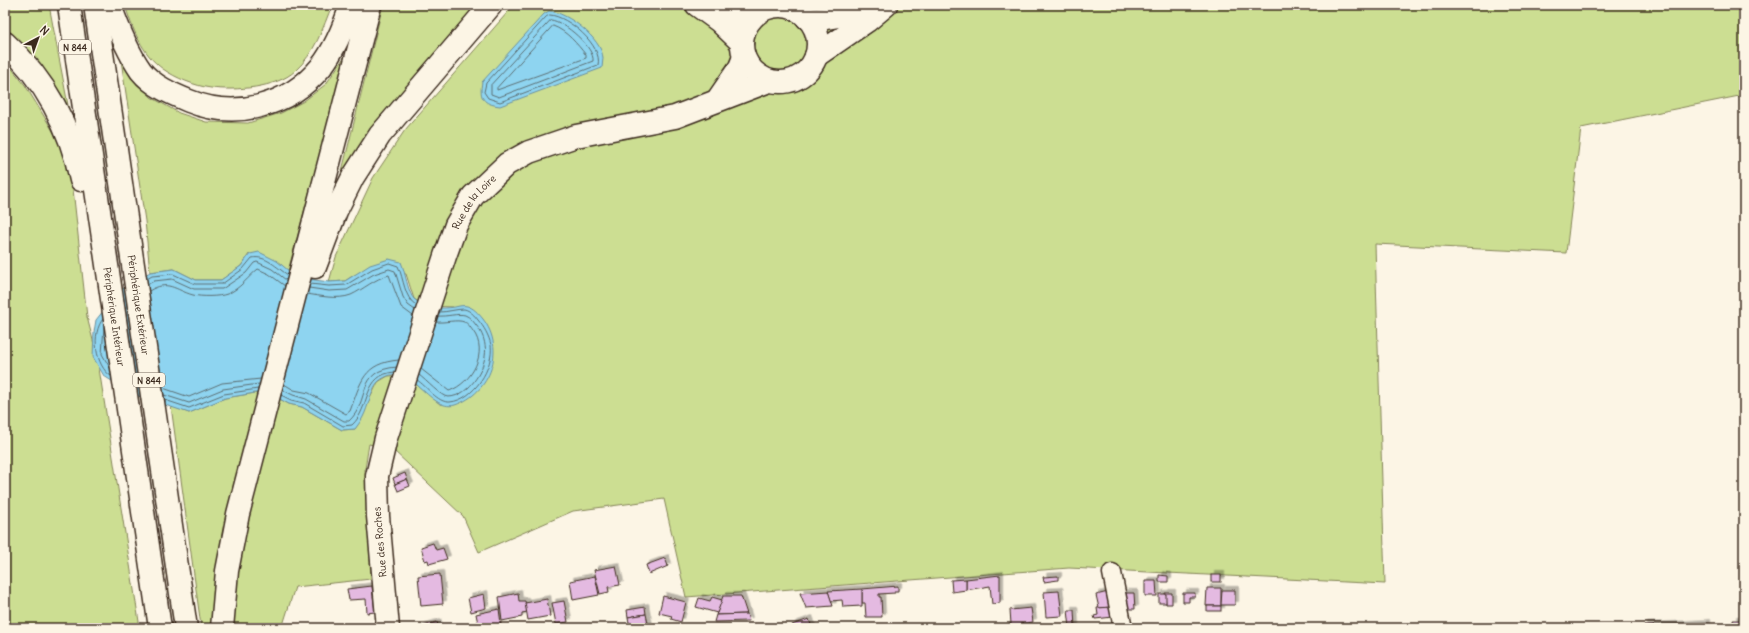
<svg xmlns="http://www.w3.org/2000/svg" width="1749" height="633" font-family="Delius,sans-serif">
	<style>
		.green { fill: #ccde92; stroke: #848458 }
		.water { fill: #8ed4f0; stroke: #6d909c }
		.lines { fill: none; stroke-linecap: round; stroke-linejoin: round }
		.shore { stroke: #5c6e72; stroke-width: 1 }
		.building { fill: #e4bae1; stroke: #3b2a1e; filter: url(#shadow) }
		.street-casing { stroke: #3b2a1e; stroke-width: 21 }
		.secondary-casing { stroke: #3b2a1e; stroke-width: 25 }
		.highway-casing { stroke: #3b2a1e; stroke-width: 25 }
		.street { stroke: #fcf5e5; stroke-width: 18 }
		.secondary { stroke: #fcf5e5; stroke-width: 22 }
		.highway { stroke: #fcf5e5; stroke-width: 22 }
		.labels { text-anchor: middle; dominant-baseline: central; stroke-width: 3.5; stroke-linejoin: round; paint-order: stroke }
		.shield { fill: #fcf5e5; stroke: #75675a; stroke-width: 1 }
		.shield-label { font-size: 9px; font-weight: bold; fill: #3b2a1e }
		.street-label { font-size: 10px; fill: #3b2a1e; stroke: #fcf5e5 }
	</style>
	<defs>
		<filter id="shadow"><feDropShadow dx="3.5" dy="-3.5" stdDeviation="0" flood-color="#0004"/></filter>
	</defs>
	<rect width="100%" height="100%" fill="#fcf5e5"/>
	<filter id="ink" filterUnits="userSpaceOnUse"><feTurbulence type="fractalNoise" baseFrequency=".025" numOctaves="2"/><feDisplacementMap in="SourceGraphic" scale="8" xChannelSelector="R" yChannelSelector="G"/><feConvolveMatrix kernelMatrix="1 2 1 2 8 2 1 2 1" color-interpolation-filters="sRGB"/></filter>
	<g filter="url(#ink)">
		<!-- green -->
		<g class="green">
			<path d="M5 5H49L71 121C52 86 35 56 5 29Z"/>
			<path d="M125 5H332C323 28 315 53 295 71 276 88 236 91 211 88 195 86 176 78 163 69 142 54 132 28 125 5Z"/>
			<path d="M383 5H477L372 129 341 175Z"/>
			<path d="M514 5H1744V95L1581 128 1566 253 1375 244 1385 584 1069 568 686 597 664 499 573 511 479 552 463 516 393 450 369 444 365 469 371 579 295 587 282 628 201 626 171 406 189 413 225 398 255 393 272 395 289 404 302 407 342 430 355 429 378 382 388 376 401 375 420 387 441 405 453 307 425 306 414 299 406 274 354 275 345 281 329 282 336 257 373 178 405 130Z"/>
			<path d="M347 53 288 271 277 261 249 254 241 266 221 280H196L174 269 150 272 145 221 121 60 151 97 179 113 206 122 248 123 281 113 304 101 326 84Z"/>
			<path d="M5 60 25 85 56 136 72 180 87 317 97 356 140 628H5Z"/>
		</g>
		<!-- water -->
		<g class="water">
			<path d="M549 11C567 12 602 39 603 58 603 61 602 65 602 68L500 106C483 104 479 98 482 82L544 14Z"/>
			<path d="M259 252 277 261 289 271 308 279 329 282 345 281 370 265 389 259 401 262C405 271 408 293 414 299 424 309 442 309 455 307 459 306 463 305 467 306 474 308 478 313 483 319 506 349 491 393 455 405 428 413 411 356 379 381 372 386 368 408 363 417 361 421 358 425 355 429L342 430 302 407 289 404 272 395 255 393 225 398 189 413 132 394 104 376 93 357 94 332 96 320 119 291 150 272 174 269 196 280H221L241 266 250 254Z"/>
		</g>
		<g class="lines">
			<!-- shore -->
			<g class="shore">
				<path d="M550 15C568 16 603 46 598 65L500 102 488 98 484 92 486 83 546 17Z"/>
				<path d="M551 20C564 21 595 48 593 61L499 97 491 94V85Z"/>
				<path d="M553 26C567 31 577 44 586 55V58L497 90V88Z"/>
				<path d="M147 279 152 276 173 274 195 284H222L243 269 252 258C266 255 277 268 288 275"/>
				<path d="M148 284 154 281 172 279 194 289H222L246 273 254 263 257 262 272 269 286 280"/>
				<path d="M310 284 329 286 346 285 372 269 389 263 398 266C404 279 404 298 416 305"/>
				<path d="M309 288 329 291 347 290 374 274 389 269 395 271 403 297 408 305 415 310"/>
				<path d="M149 291C168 279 175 290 193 295 201 297 219 297 227 294 240 289 248 277 258 269L269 274 285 286"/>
				<path d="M307 294C320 296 338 300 351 295 364 289 374 279 389 275L401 307 413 316"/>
				<path d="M103 319C91 333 95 366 111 376"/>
				<path d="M104 327 102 354 110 368"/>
				<path d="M421 369 449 391C472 383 489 352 473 331 470 327 468 323 464 322 457 319 445 323 436 322"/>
				<path d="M419 375C426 380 441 397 448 397 470 397 489 364 485 345 484 338 481 331 476 325 473 321 470 317 465 315 458 313 446 317 438 316"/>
				<path d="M417 380C427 386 437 403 450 402 474 400 494 367 491 345 489 336 484 327 478 320 475 316 470 310 464 309 456 309 448 312 440 312"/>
				<path d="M284 384 294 390 309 393 346 414 350 411C361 382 363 363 399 360"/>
				<path d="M163 388 189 397 222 383 261 379"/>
				<path d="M283 390 293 395 306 399 344 421H349C371 401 355 370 397 367"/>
				<path d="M164 395 189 403 223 389 259 384"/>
				<path d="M281 395 291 400 304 403 343 426 352 425C371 408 362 374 395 372"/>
				<path d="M165 400 189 408 224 394 258 389"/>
			</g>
		</g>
		<!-- building -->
		<g class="building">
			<path d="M405 473 407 479 395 484 393 478Z"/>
			<path d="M407 479 410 486 398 491 395 484Z"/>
			<path d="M433 543 436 550 443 548 447 559 429 564 428 560 425 561 421 547Z"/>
			<path d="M665 558 668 566 649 574 646 565Z"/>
			<path d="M616 566 620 585 608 587 609 592 600 594 594 570Z"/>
			<path d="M440 574 443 604 421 606 418 576Z"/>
			<path d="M1000 575V603L992 604 990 586 966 590V579Z"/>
			<path d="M1159 575 1168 576V582H1159Z"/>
			<rect x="1211" y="575" width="10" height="7"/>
			<path d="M595 576 599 595 573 600 570 581Z"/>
			<path d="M1058 576V580L1044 582 1043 577Z"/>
			<path d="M966 579V590L952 592 951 580Z"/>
			<path d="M1145 581H1156L1157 596H1145Z"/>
			<path d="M372 586 375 612 367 613 366 599 349 600 347 589Z"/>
			<path d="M898 586V591H895V593L879 594V597H881L882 617H866L865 603H862V589Z"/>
			<path d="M1207 588H1221V606H1206Z"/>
			<path d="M862 589V606L843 607 842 600 831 601 828 591Z"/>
			<path d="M1222 590H1235V605H1221Z"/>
			<path d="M828 591 833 606 806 608 800 593Z"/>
			<path d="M1059 591 1062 616 1046 617 1044 592Z"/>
			<path d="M1108 592 1111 607 1099 608 1096 595Z"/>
			<path d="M518 593 519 601H525L527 612 522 613V617L502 621 499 597Z"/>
			<path d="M1121 593H1134L1135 609H1121Z"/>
			<path d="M1165 593H1172V604H1166Z"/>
			<path d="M1183 593H1195V597H1189V602H1183Z"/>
			<path d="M484 594 486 608 471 612 468 598Z"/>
			<rect x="1159" y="594" width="7" height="9"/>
			<path d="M663 596 686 602 681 622 671 619 672 616 659 613Z"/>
			<path d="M723 596H741L747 614 716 615Z"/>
			<path d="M712 597 722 600 717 613 696 607 699 598 710 601Z"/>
			<path d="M547 599 550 616 528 620 525 603Z"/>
			<path d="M564 601 568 622 556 624 552 603Z"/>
			<rect x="1207" y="606" width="14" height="5"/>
			<path d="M645 607 646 614 628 617 627 610Z"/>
			<path d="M1111 607 1113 617 1095 619 1094 616 1098 615 1097 608Z"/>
			<path d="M1031 608 1033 622 1020 624 1021 628H1009V624H1011L1010 610Z"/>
			<path d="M499 609 501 624 479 628 476 614Z"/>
			<path d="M1068 610H1074L1075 628H1070Z"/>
			<path d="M646 614 649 628H630L628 617Z"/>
			<path d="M747 614 749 621 714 622 716 615Z"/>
			<path d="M809 619 812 628H793L792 625Z"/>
			<path d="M1733 620H1744V628H1734Z"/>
			<path d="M437 622 439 628H416Z"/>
			<path d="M1707 623V628H1673L1672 625Z"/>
			<path d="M1672 625 1673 628H1644V626Z"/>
		</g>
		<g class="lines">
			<!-- street casing -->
			<g class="street-casing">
				<path id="street" d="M1112 573 1123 628"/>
			</g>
			<!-- secondary casing -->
			<g class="secondary-casing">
				<g id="secondary">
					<path d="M697 5 719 21 742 43"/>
					<path d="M715 5 744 14H756"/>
					<circle cx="780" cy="44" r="38"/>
					<path d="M807 18C831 21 852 12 875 5"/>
					<path d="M816 56 867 21 886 5"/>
					<path d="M718 99 740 67 744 57"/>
					<path id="s1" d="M388 628 378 516 377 476 386 438 445 256 456 225 473 196 507 164 529 152 576 136 675 117 769 81"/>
				</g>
			</g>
			<!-- highway casing -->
			<g class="highway-casing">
				<g id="highway">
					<path id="s2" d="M69 5 160 628"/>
					<path id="s3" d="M95 5 186 628"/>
					<path d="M110 5C118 28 127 51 141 71 153 86 172 94 189 101 236 120 289 106 321 67 335 49 344 27 351 5"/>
					<path d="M5 43C44 78 71 128 81 180"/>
					<path d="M315 267 336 211 353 177 380 135 491 5"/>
					<path d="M222 628 227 571 238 514 370 5"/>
				</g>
			</g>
			<!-- street -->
			<use href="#street" class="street"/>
			<!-- secondary -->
			<use href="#secondary" class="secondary"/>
			<!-- highway -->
			<use href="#highway" class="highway"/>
		</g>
	</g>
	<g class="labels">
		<!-- shield labels -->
		<g class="shield">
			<rect x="59" y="40" width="32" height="14" rx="3"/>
			<rect x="133" y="373" width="32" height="14" rx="3"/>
		</g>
		<g class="shield-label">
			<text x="75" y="47">N 844</text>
			<text x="149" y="380">N 844</text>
		</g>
		<!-- street labels -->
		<g class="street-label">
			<text stroke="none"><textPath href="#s1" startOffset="445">Rue de la Loire</textPath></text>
			<text stroke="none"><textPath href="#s3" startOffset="303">Périphérique Extérieur</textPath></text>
			<text stroke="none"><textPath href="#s2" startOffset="315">Périphérique Intérieur</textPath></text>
			<text transform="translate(380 542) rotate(-95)">Rue des Roches</text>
		</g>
	</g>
	<!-- margin -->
	<rect width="1749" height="633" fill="none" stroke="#fcf5e5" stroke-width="20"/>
	<rect x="10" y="10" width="1729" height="613" fill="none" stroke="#3b2a1e" stroke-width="1.5" filter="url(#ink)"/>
	<!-- north arrow -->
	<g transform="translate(38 38) rotate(41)" stroke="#fcf5e5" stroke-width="3" paint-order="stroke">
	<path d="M0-3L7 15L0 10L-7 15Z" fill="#3b2a1e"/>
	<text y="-6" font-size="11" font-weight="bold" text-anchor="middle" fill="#3b2a1e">N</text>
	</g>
</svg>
